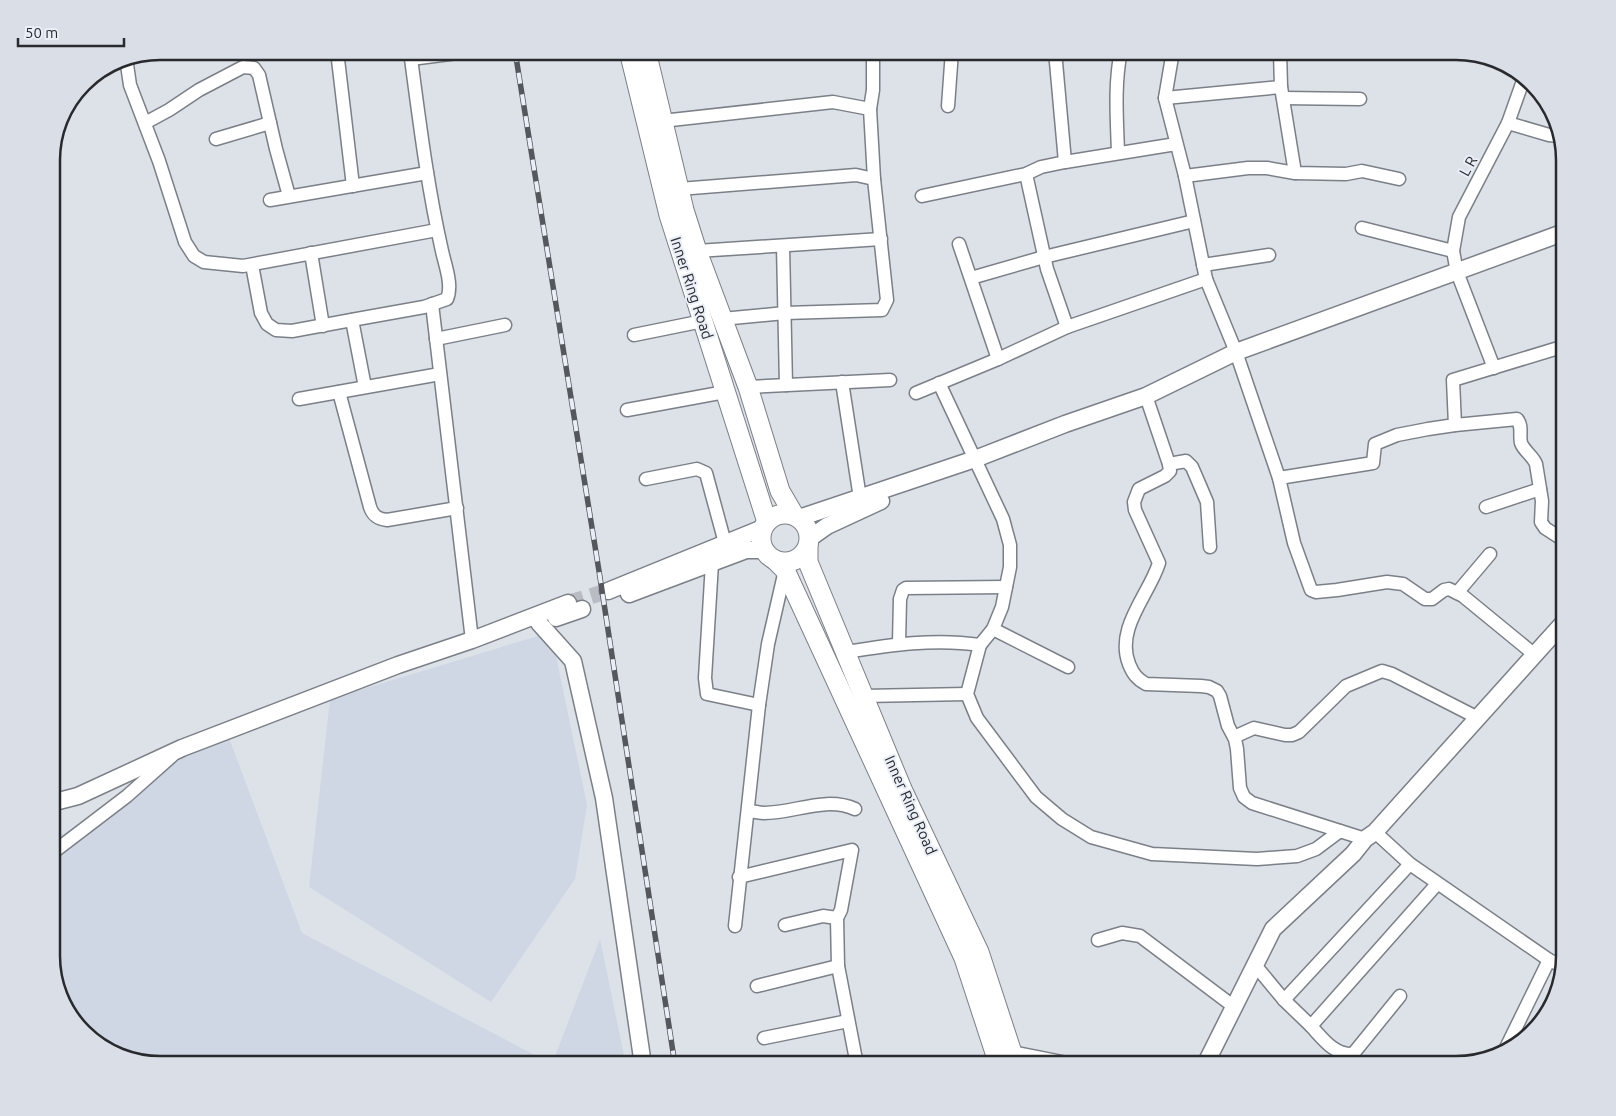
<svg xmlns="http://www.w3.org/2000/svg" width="1616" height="1116" font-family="Ubuntu,sans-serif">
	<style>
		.built { fill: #cfd7e5 }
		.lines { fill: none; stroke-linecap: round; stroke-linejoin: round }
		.tertiary-tunnel { stroke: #b9bdc3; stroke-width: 16; stroke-dasharray: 16 8; stroke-linecap: butt }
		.minor-casing { stroke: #7b7f87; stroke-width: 15 }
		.tertiary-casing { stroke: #7b7f87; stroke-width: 19 }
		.secondary-casing { stroke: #7b7f87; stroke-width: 21 }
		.minor { stroke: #fff; stroke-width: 12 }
		.tertiary { stroke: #fff; stroke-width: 16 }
		.secondary { stroke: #fff; stroke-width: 19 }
		.rail-casing { stroke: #54575b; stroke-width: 5.5 }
		.rail { stroke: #eaeff7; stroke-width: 4; stroke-dasharray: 11; stroke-linecap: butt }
		.labels { text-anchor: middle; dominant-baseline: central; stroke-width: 4; stroke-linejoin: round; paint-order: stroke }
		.street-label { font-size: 15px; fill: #282a2d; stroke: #eaeff7 }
		.rim { fill: none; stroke: #282a2d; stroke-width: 2.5 }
	</style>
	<rect width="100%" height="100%" fill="#dde2e9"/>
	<!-- built -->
	<g class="built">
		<path d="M551 632 587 805 575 879 491 1002 309 887 330 699Z"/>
		<path d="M226 730 302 933 552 1064 600 939 626 1065H160L99 1046 66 1010 51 963V833L63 834Z"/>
	</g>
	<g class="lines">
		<!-- tertiary-tunnel -->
		<path class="tertiary-tunnel" d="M568 603 608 591"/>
		<!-- minor casing -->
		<g class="minor-casing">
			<g id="minor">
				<path d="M337 51 353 186"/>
				<path d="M1055 51 1065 162"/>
				<path d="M1173 51 1165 98 1185 176 1206 279 1236 352 1279 478 1294 543 1311 590 1316 592 1337 590 1387 582 1403 584 1425 599H1432L1444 590 1449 589 1463 596 1535 655"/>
				<path d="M1280 51 1281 87 1295 173"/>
				<path d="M126 58 130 85 159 161 185 242 194 256 204 262 243 266 437 230"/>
				<path d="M411 59 473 51"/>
				<path d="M1165 98 1281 87"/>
				<path d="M1283 98 1360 99"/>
				<path d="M948 106 952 51"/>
				<path d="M662 121 833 102 870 109"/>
				<path d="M145 123 169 110 199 90 243 67 254 68 259 75 276 149 289 196"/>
				<path d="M1508 123 1549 135 1559 136"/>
				<path d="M216 139 270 123"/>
				<path d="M1118 153C1117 119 1114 85 1121 51"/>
				<path d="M1026 174 1047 269 1067 327"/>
				<path d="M1185 176 1248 168H1267L1295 173 1346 174 1362 171 1399 179"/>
				<path d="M679 189 856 175 874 179"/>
				<path d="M922 196 1026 174 1041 167 1065 162 1176 144"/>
				<path d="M270 200 427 173"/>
				<path d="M1362 228 1453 251"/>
				<path d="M959 244 998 359"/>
				<path d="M783 246 786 385"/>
				<path d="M697 251 881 239"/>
				<path d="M311 253 323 326"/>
				<path d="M252 265 261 313 267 324 276 330 292 331 357 319 424 307 447 299C453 285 445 265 442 251 427 185 419 118 410 51"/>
				<path d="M1203 265 1269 255"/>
				<path d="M971 278 1044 257 1194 221"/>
				<path d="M432 304 472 640"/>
				<path d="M722 319 785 313 882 310 887 300 874 179 870 109 873 90V51"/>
				<path d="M352 320 365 387"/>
				<path d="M634 335 703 321"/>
				<path d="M436 339 505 325"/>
				<path d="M1494 368 1457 272 1453 251 1459 217 1508 123 1524 78"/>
				<path d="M842 382 860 498"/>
				<path d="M939 383 1003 519 1010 545V567L1002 607 993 629 980 645 967 694 977 718 1036 797 1062 819 1091 837 1152 854 1257 859 1297 856 1316 849 1340 831"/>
				<path d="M748 387 890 380"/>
				<path d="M339 392 370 507C373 516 378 519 387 520L457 508"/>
				<path d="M916 393 998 359 1067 327 1206 279"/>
				<path d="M1146 396 1169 464 1170 471 1165 476 1139 489 1134 502 1135 510 1159 563C1149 595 1115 628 1129 664 1133 674 1137 679 1146 684L1201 686 1209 687 1217 691 1220 696 1228 726 1235 739 1237 749 1240 788 1244 797 1252 803 1365 839"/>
				<path d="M299 399 440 374"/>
				<path d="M627 410 725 392"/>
				<path d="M1455 425 1453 380 1565 346"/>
				<path d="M1169 464 1186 461 1192 467 1207 502 1210 547"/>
				<path d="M1279 478 1373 463 1375 444 1397 435 1428 429 1455 425 1517 419C1523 426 1519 435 1521 443 1524 451 1533 456 1536 464L1542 501 1541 522 1545 528 1565 541"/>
				<path d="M646 479 697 469 706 473 725 543"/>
				<path d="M1486 507 1540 489"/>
				<path d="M712 563 705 678 707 694 759 705"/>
				<path d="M1457 593 1490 554"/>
				<path d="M993 629 1068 667"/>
				<path d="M899 643 900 599 903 590 906 588 1006 587"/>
				<path d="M846 652C890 645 935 638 980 645"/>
				<path d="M864 696 967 694"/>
				<path d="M1234 737 1254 728 1285 735H1292L1299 732 1346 686 1382 671 1392 674 1478 718"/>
				<path d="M748 811C753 811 759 813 764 813 795 813 825 796 855 809"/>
				<path d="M1375 832 1410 864 1549 960 1562 966"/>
				<path d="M51 854 127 796 172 756"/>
				<path d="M739 877 852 850 841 910 837 918 838 966 857 1065"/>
				<path d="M785 925 823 916 837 918"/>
				<path d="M735 926 759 705 768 644 785 570"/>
				<path d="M1098 940 1122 933 1140 936 1233 1006"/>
				<path d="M1255 965 1284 1000 1311 1026 1437 884"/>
				<path d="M757 986 838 966"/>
				<path d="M1284 1000 1410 864"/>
				<path d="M1311 1026C1323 1039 1334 1055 1353 1054L1400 996"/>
				<path d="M764 1038 848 1021"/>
				<path d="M1011 1052 1077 1065"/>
				<path d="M1503 1054 1549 960"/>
			</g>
		</g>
		<!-- tertiary casing -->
		<g class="tertiary-casing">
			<g id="tertiary">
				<path d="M799 518 975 459 1065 424 1146 396 1236 352 1565 232"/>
				<path d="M810 538 827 526 881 501"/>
				<path d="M608 591 763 528"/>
				<path d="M629 594 746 550H764"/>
				<path d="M556 618 582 609"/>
				<path d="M539 623 573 661 604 798 643 1065"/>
				<path d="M51 803 78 796 182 748 398 665 472 640 568 603"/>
				<path d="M1205 1065 1273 929 1353 854 1365 839 1375 832 1565 621"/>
			</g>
		</g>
		<!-- secondary casing -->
		<g class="secondary-casing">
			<g id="secondary">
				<path d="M629 51 669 215 767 522"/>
				<path d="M646 51 684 210 697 251 748 387 780 491 794 515"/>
				<circle cx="785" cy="538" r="24"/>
				<path d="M808 546V562L902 789 979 952 1016 1065"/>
				<path d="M775 560 785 570 964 958 999 1065"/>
			</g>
		</g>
		<!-- minor -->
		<use href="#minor" class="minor"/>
		<!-- tertiary -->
		<use href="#tertiary" class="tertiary"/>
		<!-- secondary -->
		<use href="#secondary" class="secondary"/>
		<!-- rail casing -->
		<g class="rail-casing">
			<path id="rail" d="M515 51 599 571 675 1065"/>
		</g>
		<!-- rail -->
		<use href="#rail" class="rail"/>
	</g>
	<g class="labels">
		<!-- street labels -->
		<g class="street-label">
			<text transform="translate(1468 166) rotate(-61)">L R</text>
			<text transform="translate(692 288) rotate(72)">Inner Ring Road</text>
			<text transform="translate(911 805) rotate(66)">Inner Ring Road</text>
		</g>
	</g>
	<!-- crop -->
	<path d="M0 0H1616V1116H0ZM160 60H1456A100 100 0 0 1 1556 160V956A100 100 0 0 1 1456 1056H160A100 100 0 0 1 60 956V160A100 100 0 0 1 160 60Z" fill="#dadfe7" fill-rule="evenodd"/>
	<path class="rim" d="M160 60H1456A100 100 0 0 1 1556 160V956A100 100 0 0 1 1456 1056H160A100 100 0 0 1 60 956V160A100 100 0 0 1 160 60Z"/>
	<!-- scale -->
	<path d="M18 38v8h106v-8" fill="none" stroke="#282a2d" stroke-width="2.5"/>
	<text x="25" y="38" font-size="15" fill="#282a2d" stroke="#eaeff7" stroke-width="4" paint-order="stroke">50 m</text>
</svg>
